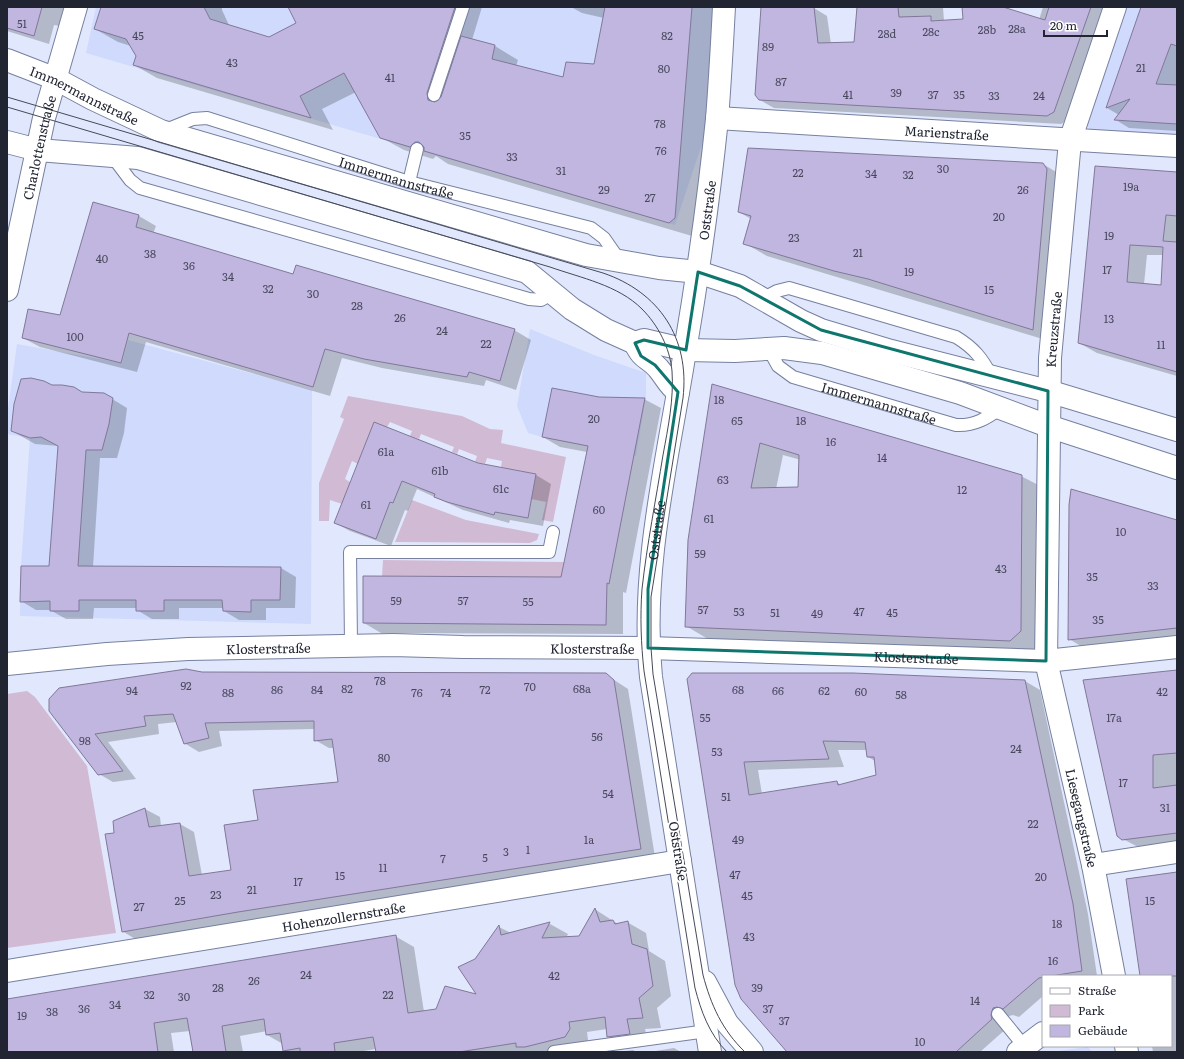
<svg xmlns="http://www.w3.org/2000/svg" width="1184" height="1059" font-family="Literata,serif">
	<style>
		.built { fill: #cfdafc }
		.green { fill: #d1bad4 }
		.shadow { fill: #0003; fill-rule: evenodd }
		.building { fill: #c1b6e0; stroke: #807898; fill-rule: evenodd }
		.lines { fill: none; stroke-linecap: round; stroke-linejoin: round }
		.lane-casing { stroke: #76809f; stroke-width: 14 }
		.street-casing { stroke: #76809f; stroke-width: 24 }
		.secondary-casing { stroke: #76809f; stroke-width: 24 }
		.lane { stroke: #fff; stroke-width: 12 }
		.street { stroke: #fff; stroke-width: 22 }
		.secondary { stroke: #fff; stroke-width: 22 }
		.tram { stroke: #454a58; stroke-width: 1 }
		.marked { fill: none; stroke: #0f766e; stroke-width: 3; stroke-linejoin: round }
		.labels { text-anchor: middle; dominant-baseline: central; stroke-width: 4; stroke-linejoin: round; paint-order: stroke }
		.number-label { font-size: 11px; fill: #49495e }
		.street-label { font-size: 13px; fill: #212532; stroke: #fff }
	</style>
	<rect width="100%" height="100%" fill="#e1e8fd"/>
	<!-- built -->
	<g class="built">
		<path d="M96 7H719L711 117 675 225 86 53Z"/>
		<path d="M1120 7H1177V143L1098 140 1082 119Z"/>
		<path d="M530 329 594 355 646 373V396L636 456 542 437 528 433 517 406Z"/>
		<path d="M128 340 312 390 311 624 20 616 21 566 30 438 7 434V416L17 344 122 363Z"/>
		<path d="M1088 1047 1092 1052H1049H1050Z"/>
	</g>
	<!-- green -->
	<g class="green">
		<path d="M348 396 462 416 490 429 503 430 501 443 566 457 553 522 542 520 546 502 531 499 536 474 501 467 502 461 487 458 485 464 475 462 477 456 459 449 457 454 452 452 454 447 421 434 419 439 410 436 412 431 390 422 387 427 374 422 358 464 352 461 345 479 350 482 342 504 330 500 329 521H319V483L344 419 340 417Z"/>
		<path d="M412 500 466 520 539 534 537 540 530 543 395 542Z"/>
		<path d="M383 560 564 562 561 577 382 576Z"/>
		<path d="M27 691 35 697 87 766 116 933 7 948V694Z"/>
	</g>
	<!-- shadow -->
	<g class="shadow">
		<path d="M7 7H66L60 26 54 25 49 44 7 31Z"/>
		<path d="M102 7H222V10L229 25 269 38 298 23 297 7H482L472 40 495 46 518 60 516 66 564 78 595 65 604 18 582 13 571 7H716L698 231 692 236 448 164 436 156 433 159 404 150 380 137 356 92 322 109 333 130 157 78 134 65 137 56 131 46 118 42 95 29Z"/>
		<path d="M762 7 814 8 827 16 831 44 855 43 858 7H943L944 21 964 20 963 7H1002L1039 20 1043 7H1108L1068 120 1061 124 774 108 760 100Z"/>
		<path d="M1142 7H1177V131L1129 128 1116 120 1119 115 1107 108Z"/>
		<path d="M1043 164 1066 178 1056 343 767 256 744 243 751 219 739 212Z"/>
		<path d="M1096 167 1177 173V376L1097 353 1079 343ZM1147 255H1163L1162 286 1144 284Z"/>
		<path d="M94 203 139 216 156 226 153 234 294 275 514 330 531 340 516 390 486 380 484 386 382 368 342 358 330 396 146 342 137 372 40 347 23 338 60 317Z"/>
		<path d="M712 385 1021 476 1044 488 1043 643 1032 653 708 639 686 626ZM783 455 801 460 799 488 776 489Z"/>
		<path d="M51 386 81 393 104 394 127 408 124 433 117 458H100L93 567 281 568 296 577 295 608H266V620H239L224 611V608H179V619H152L137 610V608H94L93 619H66L50 610H36L21 601 50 567 59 446 35 444 12 431Z"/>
		<path d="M599 398 644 399 661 408 626 593 623 592V634L381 633 364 623 562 578 587 452 560 447 543 437Z"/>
		<path d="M375 423 478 464 536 475 551 484 543 526 510 520 509 523 463 510 417 489 408 511 405 510 391 546 350 531 335 523Z"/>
		<path d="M1177 521V643L1091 652 1069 639Z"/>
		<path d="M1177 671V846L1144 850 1117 836Z"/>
		<path d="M202 672 605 674 628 689 655 857 253 920 137 940 122 931 114 821 145 809 160 817 161 826 180 824 194 832 202 875 232 871 259 821 340 783 335 748H329L315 740V729L219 731 222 746 199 752 184 743 177 722 158 724 159 734 108 742 136 779 113 782 99 774 50 710Z"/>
		<path d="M688 680 1025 681 1040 690 1088 914 1097 976H1043V996L1019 1017 1013 1015 1009 1016 1006 1021 1007 1028 980 1052H789ZM838 750H867L868 757 875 761 877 776 842 785 836 782 762 794 758 770 844 767Z"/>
		<path d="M1177 873V1052H1153L1152 1046H1171V976H1142Z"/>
		<path d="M596 910 618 924 627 922 646 933 649 951 665 961 671 996 657 1008 661 1028 645 1029 648 1044 627 1047 608 1037 607 1029 587 1032 588 1040 580 1052H377L376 1049 358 1052H288L284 1050 283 1044 267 1035V1031L240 1036 243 1052H193L190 1031 171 1033 174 1052H9L7 1047V1000L395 936 414 947 424 1012 436 1010 479 996 475 959 499 927 511 933 550 924 568 934 566 938 580 937Z"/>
		<path d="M674 1048 681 1052H649Z"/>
		<path d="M633 1050 636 1052H617Z"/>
	</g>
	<!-- building -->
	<g class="building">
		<path d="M7 7H42L34 36 7 28Z"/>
		<path d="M101 7H204L210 19 269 37 296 23 288 7H455L427 93 428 100 435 102 441 97 461 36 495 45 492 59 563 77 566 62 594 64 605 7H692L675 218 669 223 424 151V147L419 142H415L410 147 380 138 344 73 300 96 311 118 133 65 136 56 126 39 94 29Z"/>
		<path d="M761 7H814L818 43 854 42 857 7H898L899 17 931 16V21L963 19 962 7H1003L1045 20 1049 7H1091L1054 112 1047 116 759 100 755 95Z"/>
		<path d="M1141 7H1177V46L1171 44 1156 84 1177 85V124L1114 120 1130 99 1106 108Z"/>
		<path d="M748 148 1043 163 1047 169 1033 330 868 279 834 271 743 244 751 216 738 212Z"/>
		<path d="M1095 166 1177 172V216L1166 215 1163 241 1177 242V372L1078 343ZM1130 245 1163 247 1161 285 1127 282Z"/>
		<path d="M93 202 139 215 136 227 293 274 296 265 515 329 500 381 469 372 467 377 364 359 325 349 313 387 129 333 121 363 22 338 28 309 60 315Z"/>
		<path d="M31 378 44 381 52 385H62L74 387 82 392 104 393 113 398 109 424 102 450H86L78 566 281 567 280 600H251V612L223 611 222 600H164V611H136V600H79V611H50V601L20 602 21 566H49L58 446 41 437 30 438 11 431 14 404 21 379Z"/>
		<path d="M712 384 1022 475 1021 631 1010 641 685 627 688 540ZM760 443 799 455 798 487 751 488Z"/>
		<path d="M552 388 599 397 645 398 609 584 607 583 606 625 363 623V576L561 577 588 446 542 437Z"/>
		<path d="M374 422 478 463 536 474 528 518 495 512 494 515 447 502 434 497 435 494 402 481 393 503 390 502 376 539 334 523Z"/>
		<path d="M1071 489 1177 520V628L1068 640 1069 505Z"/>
		<path d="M186 669 202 672 606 673 614 680 641 849 238 912 122 932 105 834 114 833 113 821 145 808 149 827 180 823 189 876 231 870 224 825 258 820 253 790 338 782 332 739 314 741V721L205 723 209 738 184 744 173 714 144 716 146 726 95 734 123 771 98 775 49 711V699L59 688Z"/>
		<path d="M1177 670V753L1153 755V788L1177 785V833L1122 840 1117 836 1083 680Z"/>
		<path d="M692 673H853L1025 680 1073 904 1082 971 1039 978 1003 1009 997 1007 993 1008 991 1015 992 1019 956 1052H787L741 999 735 985 687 679ZM823 741 865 742 867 757H874L876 775 838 785 837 781 749 795 744 762 829 759Z"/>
		<path d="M1177 872V976H1140L1126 879Z"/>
		<path d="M595 908 600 922 613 920 615 924 628 921 632 944 647 949 653 986 639 998 643 1018 627 1019 630 1034 607 1037 605 1017 569 1022 570 1029 565 1037 525 1047H516V1043L459 1052H376L373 1037 334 1043 335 1052H300V1048L283 1051 280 1033 266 1035 264 1019 222 1026 226 1052H193L187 1018 154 1023 158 1052H7V999L396 935 408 1013 436 1009 445 986 476 994 458 967 475 959 499 925 501 935 550 922 542 938 579 936Z"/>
	</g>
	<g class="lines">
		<!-- lane casing -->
		<g class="lane-casing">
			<g id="lane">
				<path d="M434 95 463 7"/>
				<path id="s1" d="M163 131 193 119 207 118 409 182 591 228 604 238 620 261"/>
				<path d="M112 156 130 180 140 188 529 299 541 300 553 293"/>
				<path d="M409 182 417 149"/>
				<path d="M762 299 777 291 789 288 956 337C974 348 982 358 992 377"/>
				<path id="s2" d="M768 348 778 366 793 377 956 425C975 426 987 418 1001 408"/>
				<path d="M351 645 350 552H549L553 532"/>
				<path d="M998 1014 1024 1046"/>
				<path d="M554 1052 707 1031"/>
			</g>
		</g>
		<!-- street casing -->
		<g class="street-casing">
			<g id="street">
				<path id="s3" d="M717 118 1177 146"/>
				<path id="s4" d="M7 290 44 118 76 7"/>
				<path id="s5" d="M7 664 107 654 188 649 393 645 463 647 648 648 1046 661 1177 647"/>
				<path d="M1093 865 1177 852"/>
				<path id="s6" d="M7 971 680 861"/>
				<path id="s7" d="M1114 976 1093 865 1046 661 1050 358 1070 141 1115 7"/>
				<path d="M1126 1046 1127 1052"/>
				<path d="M1018 1052 1043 1033"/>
			</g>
		</g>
		<!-- secondary casing -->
		<g class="secondary-casing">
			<g id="secondary">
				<path id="s8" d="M7 60 56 79 93 99 161 131 586 255 659 268 698 272 740 286 801 321 821 330 891 351 1048 391 1177 430"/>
				<path d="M7 142 38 150 138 158 527 272 572 309 606 330 635 343 644 340 686 350 735 351 784 348 822 353 960 393 1048 426 1177 468"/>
				<path d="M635 343C643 360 647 356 658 368 665 376 669 386 678 392"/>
				<path d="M705 982 727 1023 752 1052"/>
				<path id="s9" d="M710 1052 651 677C640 568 668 459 685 351 698 274 709 197 717 119 720 82 722 44 724 7"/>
			</g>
		</g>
		<!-- lane -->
		<use href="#lane" class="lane"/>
		<!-- street -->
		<use href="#street" class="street"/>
		<!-- secondary -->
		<use href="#secondary" class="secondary"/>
		<!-- tram -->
		<g class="tram">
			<path d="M7 97 603 273C659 292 690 338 683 398L651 597V648L653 674 703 975C711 1005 722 1030 745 1052"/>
			<path d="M7 107 550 267C581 278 618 285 642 309 658 325 670 348 672 371 674 399 668 428 663 455 656 499 647 544 642 589 640 616 641 644 644 671L695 988C701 1011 709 1034 727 1052"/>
		</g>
	</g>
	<!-- marked area -->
	<path class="marked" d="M698 272 740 286 821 330 1048 391 1046 661 648 648V589L678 392 655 365 641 356 635 343 644 340 686 350Z"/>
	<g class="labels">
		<!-- number labels -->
		<g class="number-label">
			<text x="22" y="23">51</text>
			<text x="1017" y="28">28a</text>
			<text x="987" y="29">28b</text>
			<text x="931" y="31">28c</text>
			<text x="887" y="33">28d</text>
			<text x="138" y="35">45</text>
			<text x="667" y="35">82</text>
			<text x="768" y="46">89</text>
			<text x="232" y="62">43</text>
			<text x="1141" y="67">21</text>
			<text x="664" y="68">80</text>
			<text x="390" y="77">41</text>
			<text x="781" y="81">87</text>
			<text x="896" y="92">39</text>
			<text x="848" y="94">41</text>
			<text x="933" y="94">37</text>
			<text x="959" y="94">35</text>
			<text x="994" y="95">33</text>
			<text x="1039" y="95">24</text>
			<text x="660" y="123">78</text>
			<text x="465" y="135">35</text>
			<text x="661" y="150">76</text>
			<text x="512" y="156">33</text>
			<text x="943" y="168">30</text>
			<text x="561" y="170">31</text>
			<text x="798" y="172">22</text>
			<text x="871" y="173">34</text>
			<text x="908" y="174">32</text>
			<text x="1131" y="186">19a</text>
			<text x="604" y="189">29</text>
			<text x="1023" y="189">26</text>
			<text x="650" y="197">27</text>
			<text x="999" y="216">20</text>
			<text x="1109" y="235">19</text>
			<text x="794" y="237">23</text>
			<text x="858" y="252">21</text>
			<text x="150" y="253">38</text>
			<text x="102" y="258">40</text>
			<text x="189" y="265">36</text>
			<text x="1107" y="269">17</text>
			<text x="909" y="271">19</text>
			<text x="228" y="276">34</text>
			<text x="268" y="288">32</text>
			<text x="989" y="289">15</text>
			<text x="313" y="293">30</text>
			<text x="357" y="305">28</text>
			<text x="400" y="317">26</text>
			<text x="1109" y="318">13</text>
			<text x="442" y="330">24</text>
			<text x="75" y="336">100</text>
			<text x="486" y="343">22</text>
			<text x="1161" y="344">11</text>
			<text x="719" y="399">18</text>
			<text x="594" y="418">20</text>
			<text x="737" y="420">65</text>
			<text x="801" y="420">18</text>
			<text x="831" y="441">16</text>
			<text x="386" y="451">61a</text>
			<text x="882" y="457">14</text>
			<text x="440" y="470">61b</text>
			<text x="723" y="479">63</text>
			<text x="501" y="488">61c</text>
			<text x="962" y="489">12</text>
			<text x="366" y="504">61</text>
			<text x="599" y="509">60</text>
			<text x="709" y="518">61</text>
			<text x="1121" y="531">10</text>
			<text x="700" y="553">59</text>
			<text x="1001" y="568">43</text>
			<text x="1092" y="576">35</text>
			<text x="1153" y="585">33</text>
			<text x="396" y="600">59</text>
			<text x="463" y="600">57</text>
			<text x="528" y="601">55</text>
			<text x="703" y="609">57</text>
			<text x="739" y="611">53</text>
			<text x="859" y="611">47</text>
			<text x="775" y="612">51</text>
			<text x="892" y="612">45</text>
			<text x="817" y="613">49</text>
			<text x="1098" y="619">35</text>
			<text x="380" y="680">78</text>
			<text x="186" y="685">92</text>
			<text x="530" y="686">70</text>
			<text x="347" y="688">82</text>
			<text x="582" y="688">68a</text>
			<text x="277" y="689">86</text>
			<text x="317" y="689">84</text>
			<text x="485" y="689">72</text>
			<text x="738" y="689">68</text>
			<text x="132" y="690">94</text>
			<text x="778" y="690">66</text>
			<text x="824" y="690">62</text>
			<text x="861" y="691">60</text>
			<text x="1162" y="691">42</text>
			<text x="228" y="692">88</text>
			<text x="417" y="692">76</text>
			<text x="446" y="692">74</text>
			<text x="901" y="694">58</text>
			<text x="705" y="717">55</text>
			<text x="1114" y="717">17a</text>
			<text x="597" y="736">56</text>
			<text x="85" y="740">98</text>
			<text x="1016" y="748">24</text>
			<text x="717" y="751">53</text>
			<text x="384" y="757">80</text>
			<text x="1123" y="782">17</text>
			<text x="608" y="793">54</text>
			<text x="726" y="796">51</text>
			<text x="1165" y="807">31</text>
			<text x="1033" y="823">22</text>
			<text x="589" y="839">1a</text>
			<text x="738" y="839">49</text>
			<text x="528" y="849">1</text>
			<text x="506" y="851">3</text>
			<text x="485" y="857">5</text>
			<text x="443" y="858">7</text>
			<text x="383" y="867">11</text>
			<text x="735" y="874">47</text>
			<text x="340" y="875">15</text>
			<text x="1041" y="876">20</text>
			<text x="298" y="881">17</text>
			<text x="252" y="889">21</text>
			<text x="216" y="894">23</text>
			<text x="747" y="895">45</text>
			<text x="180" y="900">25</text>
			<text x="1150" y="900">15</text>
			<text x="139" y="906">27</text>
			<text x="1057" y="923">18</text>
			<text x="749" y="936">43</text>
			<text x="1053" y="960">16</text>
			<text x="306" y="974">24</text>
			<text x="554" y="975">42</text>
			<text x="254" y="980">26</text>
			<text x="218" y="987">28</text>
			<text x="757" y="987">39</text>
			<text x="149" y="994">32</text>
			<text x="388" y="994">22</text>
			<text x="184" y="996">30</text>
			<text x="975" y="1000">14</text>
			<text x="115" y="1004">34</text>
			<text x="84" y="1008">36</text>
			<text x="768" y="1008">37</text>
			<text x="52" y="1011">38</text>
			<text x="22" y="1015">19</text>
			<text x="784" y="1020">37</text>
			<text x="920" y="1041">10</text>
		</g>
		<!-- street labels -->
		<g class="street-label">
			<text stroke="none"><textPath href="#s8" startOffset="85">Immermannstraße</textPath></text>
			<text stroke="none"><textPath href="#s3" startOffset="230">Marienstraße</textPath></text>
			<text stroke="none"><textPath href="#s4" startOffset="146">Charlottenstraße</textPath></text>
			<text stroke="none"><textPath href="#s1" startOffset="245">Immermannstraße</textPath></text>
			<text stroke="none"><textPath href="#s9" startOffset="851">Oststraße</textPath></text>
			<text stroke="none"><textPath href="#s7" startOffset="654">Kreuzstraße</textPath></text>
			<text stroke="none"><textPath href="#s2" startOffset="129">Immermannstraße</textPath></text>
			<text stroke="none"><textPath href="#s9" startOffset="527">Oststraße</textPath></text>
			<text stroke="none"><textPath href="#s5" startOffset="262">Klosterstraße</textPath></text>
			<text stroke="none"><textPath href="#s5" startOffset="586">Klosterstraße</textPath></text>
			<text stroke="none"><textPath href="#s5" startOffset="910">Klosterstraße</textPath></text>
			<text transform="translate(1082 818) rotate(77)">Liesegangstraße</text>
			<text transform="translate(679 851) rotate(81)">Oststraße</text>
			<text stroke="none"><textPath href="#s6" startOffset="341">Hohenzollernstraße</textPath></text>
		</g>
	</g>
	<!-- border -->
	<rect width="1184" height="1059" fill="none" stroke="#212532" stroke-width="16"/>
	<!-- legend -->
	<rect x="1042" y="975" width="130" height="72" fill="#ffffff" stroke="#a6a8ad"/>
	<rect x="1050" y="988" width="20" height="6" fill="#ffffff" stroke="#a6a8ad"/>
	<text x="1078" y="995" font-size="12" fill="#212532">Straße</text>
	<rect x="1050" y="1005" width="20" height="12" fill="#d1bad4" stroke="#a6a8ad"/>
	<text x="1078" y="1015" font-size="12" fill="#212532">Park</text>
	<rect x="1050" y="1025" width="20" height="12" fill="#c1b6e0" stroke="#a6a8ad"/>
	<text x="1078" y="1035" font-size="12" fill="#212532">Gebäude</text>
	<!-- scale -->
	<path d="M1044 30v6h63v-6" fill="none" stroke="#212532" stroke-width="2"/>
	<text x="1050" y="30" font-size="12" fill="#212532" stroke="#ffffff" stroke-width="3" paint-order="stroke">20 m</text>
</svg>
